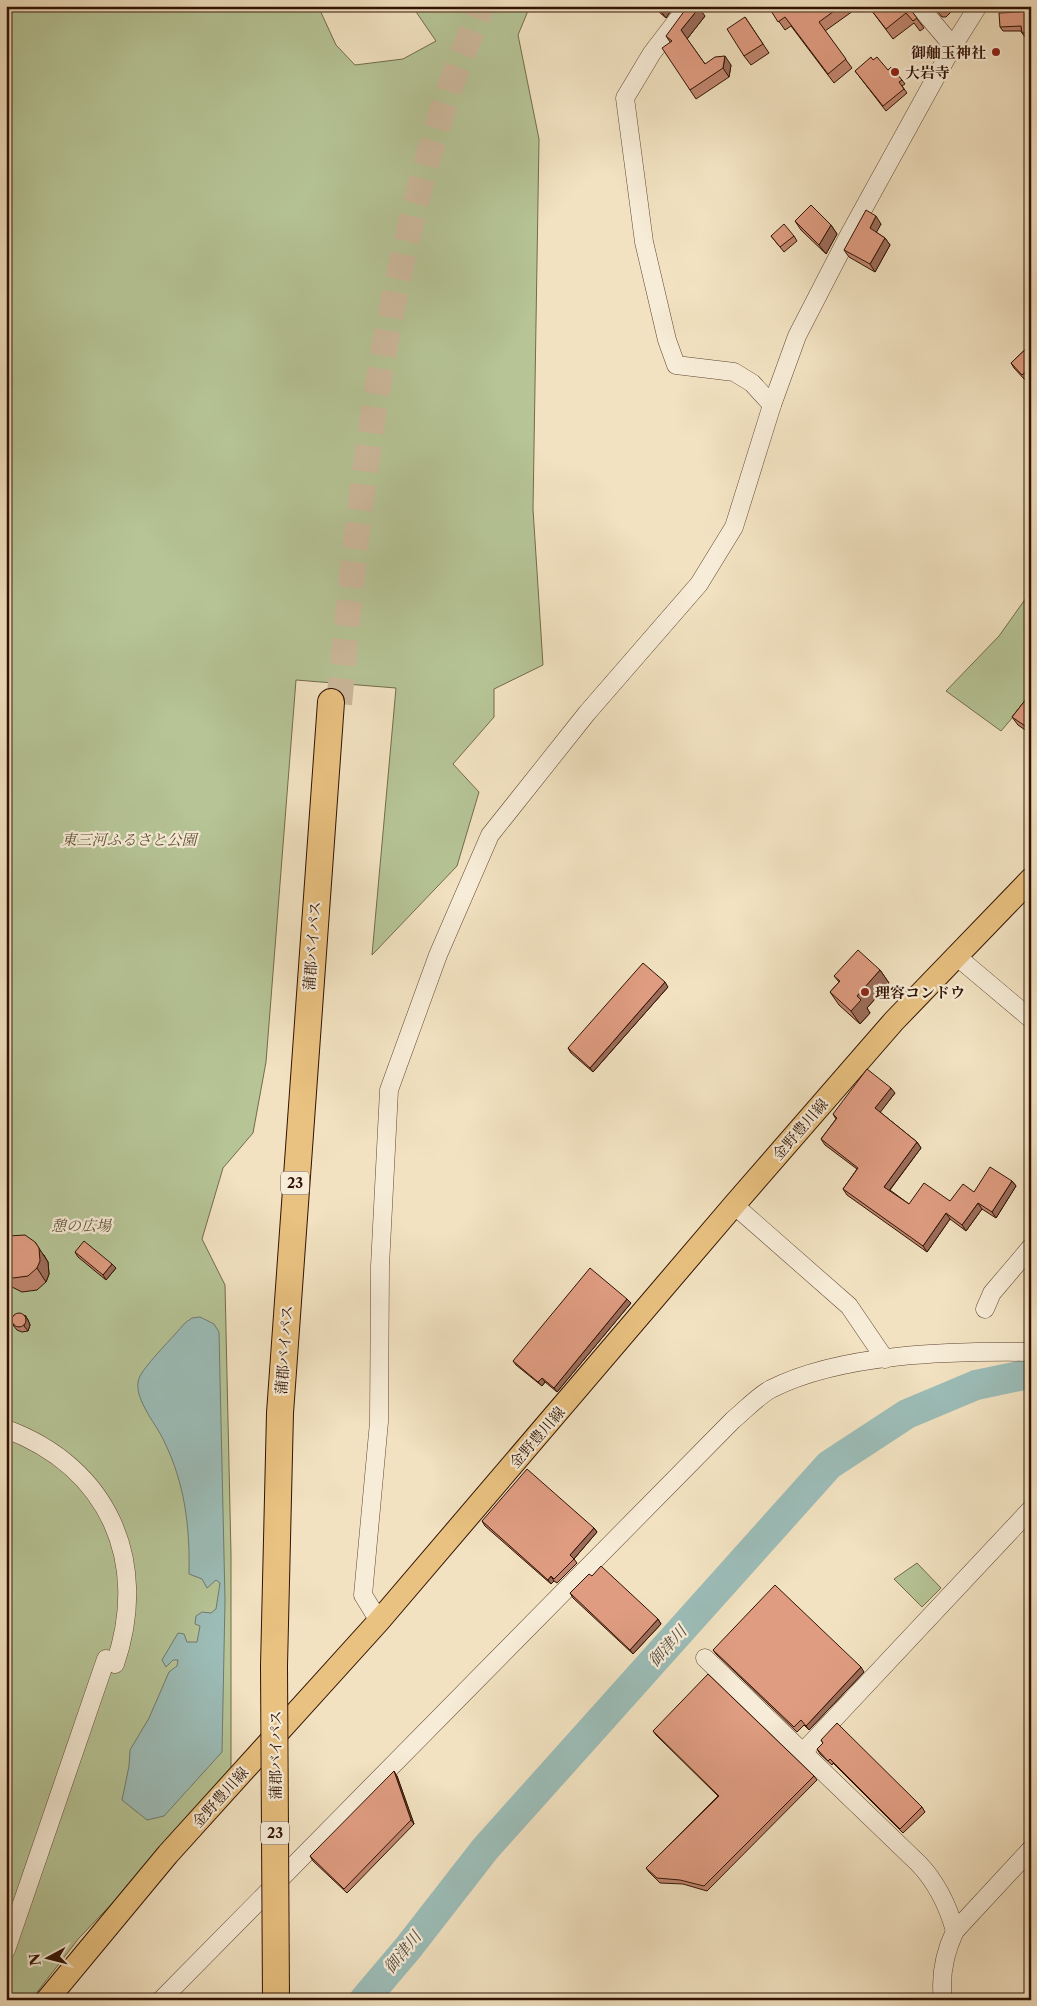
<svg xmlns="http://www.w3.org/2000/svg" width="1037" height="2006" font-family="'Libre Caslon Text','Noto Serif JP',serif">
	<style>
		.green { fill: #b6c496; stroke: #736b4c }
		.water { fill: #9cbdb8; stroke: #717970 }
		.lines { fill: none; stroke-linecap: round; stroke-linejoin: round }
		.river { stroke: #9cbdb8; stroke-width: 30 }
		.highway-tunnel { stroke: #cbb89b; stroke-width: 26; stroke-dasharray: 26 13; stroke-linecap: butt }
		.minor-casing { stroke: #604632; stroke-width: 19 }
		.major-casing { stroke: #301203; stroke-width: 24 }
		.highway-casing { stroke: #301203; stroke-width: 28 }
		.minor { stroke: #f7ecd7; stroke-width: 18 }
		.major { stroke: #e9c180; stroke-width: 22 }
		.highway { stroke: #e9c180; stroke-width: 26 }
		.highway-bridge-casing { stroke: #301203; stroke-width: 28; stroke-linecap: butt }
		.highway-bridge { stroke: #e9c180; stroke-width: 26 }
		.wall { fill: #c0866f; stroke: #301203 }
		.shaded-wall { fill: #9c6d5a; stroke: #301203 }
		.building { fill: #df9c81; stroke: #301203 }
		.poi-dot { fill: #8f2418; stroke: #f7ecd7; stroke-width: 2 }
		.labels { text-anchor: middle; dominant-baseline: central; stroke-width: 4.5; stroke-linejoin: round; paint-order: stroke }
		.shield { fill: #f7ecd7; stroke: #6c5343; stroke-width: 1 }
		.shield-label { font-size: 14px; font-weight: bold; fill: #301203 }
		.poi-label { font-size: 15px; font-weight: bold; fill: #301203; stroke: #f7ecd7; text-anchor: start }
		.park-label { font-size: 15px; font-style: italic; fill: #5f5036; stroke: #f7ecd7 }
		.street-label { font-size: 15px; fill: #301203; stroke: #f7ecd7 }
		.water-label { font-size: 16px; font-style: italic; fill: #564e42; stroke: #f7ecd7 }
	</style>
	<rect width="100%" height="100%" fill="#f2e2c1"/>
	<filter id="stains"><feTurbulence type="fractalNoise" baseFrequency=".004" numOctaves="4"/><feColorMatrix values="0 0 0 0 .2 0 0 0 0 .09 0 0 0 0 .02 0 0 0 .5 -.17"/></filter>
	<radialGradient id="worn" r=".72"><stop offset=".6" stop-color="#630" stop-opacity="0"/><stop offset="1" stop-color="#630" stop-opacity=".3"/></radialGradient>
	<!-- green -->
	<g class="green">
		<path d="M6 6H318L336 45 355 65 403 59 436 41 412 6H530L518 35 539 139 533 509 543 665 494 689V717L453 764 479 792 457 866 372 955 396 688 296 680 266 1062 253 1133 223 1168 202 1239 225 1285 231 1555V1772L149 1865 79 1938 31 2000H6Z"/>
		<path d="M1031 591V696L1001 731 946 691 999 636Z"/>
		<path d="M917 1563 941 1588 922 1607 894 1579Z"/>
	</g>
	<!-- water -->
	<path class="water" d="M200 1317 214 1324 219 1332 225 1600 222 1752 164 1816 147 1820 122 1800 129 1766 130 1750 149 1718 169 1672 177 1666 178 1660H173L166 1667 162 1660 178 1633 184 1634 187 1642H197L200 1626 195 1624 196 1616 202 1612 211 1613 216 1609 220 1583 216 1580 207 1588 202 1579 189 1574C190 1527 185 1484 164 1441 156 1423 130 1395 140 1376 147 1363 174 1336 185 1323L192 1318Z"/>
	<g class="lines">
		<!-- river -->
		<path class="river" d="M364 2000 408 1948 485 1849 829 1465 907 1414 976 1385 1024 1375 1031 1376"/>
		<!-- highway-tunnel -->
		<path class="highway-tunnel" d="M339 704C359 496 383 286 450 87 460 60 471 33 482 6"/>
		<!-- minor casing -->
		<g class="minor-casing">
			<g id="minor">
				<path d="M688 6 652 53 625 98 644 242 667 340 676 365 734 372 752 383 772 405"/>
				<path d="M919 6 953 46"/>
				<path d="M955 955 1031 1019"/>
				<path d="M734 1205 849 1306 885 1359"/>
				<path d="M985 1309 992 1293 1031 1247"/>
				<path d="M6 1429C109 1467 150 1562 115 1664L106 1659 6 1950"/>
				<path d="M379 1621 363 1595 379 1422 380 1266 389 1090 438 955 490 835 587 713 699 584 734 527 772 405 797 336 850 233 953 46 978 6"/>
				<path d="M705 1658 919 1864C937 1883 948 1906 955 1931"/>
				<path d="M803 1752 1031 1509"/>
				<path d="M161 2000 733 1420C745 1410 758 1396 771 1389 842 1353 952 1351 1031 1352"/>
				<path d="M943 2000C940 1977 945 1952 955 1931L1031 1849"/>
			</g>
		</g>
		<!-- major casing -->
		<g class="major-casing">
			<path id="major" d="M47 2000 168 1854 379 1621 734 1205 894 1021 1031 879"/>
		</g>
		<!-- highway casing -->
		<g class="highway-casing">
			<path id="highway" d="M274 1666 280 1413 331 702"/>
		</g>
		<!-- minor -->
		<use href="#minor" class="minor"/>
		<!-- major -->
		<use href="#major" class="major"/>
		<!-- highway -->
		<use href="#highway" class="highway"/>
		<!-- highway-bridge casing -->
		<g class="highway-bridge-casing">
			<path id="highway-bridge" d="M274 1666 276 2000"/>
		</g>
		<!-- highway-bridge -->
		<use href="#highway-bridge" class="highway-bridge"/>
	</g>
	<!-- wall -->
	<g class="wall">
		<path d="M652 6H670L672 9 666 18Z"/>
		<path d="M768 6H850L853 11 825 31 852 68 834 83 791 26 785 30Z"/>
		<path d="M875 6H909V8L924 28 920 31 914 23 893 39 872 11 876 9Z"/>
		<path d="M933 6H957L946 17H942Z"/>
		<path d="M1031 6V68L1028 64 1026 37H1025L1022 33 1021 31H1003L1000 27 1021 12Z"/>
		<path d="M705 16 687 39 705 64 731 65 729 77 696 99 690 90 670 42 666 36Z"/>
		<path d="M745 17 769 53 751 65 744 56Z"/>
		<path d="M873 60 902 80 905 84 902 86 907 93 886 111 855 71Z"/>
		<path d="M795 221 831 225 837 234 826 254 801 230Z"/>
		<path d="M881 224 876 232 885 238 890 245 875 272 849 257 844 250Z"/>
		<path d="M771 236H794L797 241 784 252Z"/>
		<path d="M1031 344V374L1025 380 1014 368 1011 363Z"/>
		<path d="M1031 693V734L1018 725 1012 717Z"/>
		<path d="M880 970 889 983 867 1008 870 1013 860 1024 839 1005 830 992 839 982 834 976Z"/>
		<path d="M668 987 593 1072 571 1053 568 1048Z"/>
		<path d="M895 1093 880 1112 917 1142 921 1148 890 1190 909 1204 950 1201 974 1192 1012 1181 1016 1186 996 1218 982 1209 966 1231 950 1219 927 1252 847 1195 843 1189 857 1169 825 1145 821 1139 836 1119 833 1114Z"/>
		<path d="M6 1238 44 1255 48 1262 49 1274 46 1282 37 1290 22 1292 12 1287 6 1279Z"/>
		<path d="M75 1252 112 1264 116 1268 106 1280 78 1257Z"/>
		<path d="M627 1299 631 1303 557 1392 545 1382 542 1386 516 1365 513 1361Z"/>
		<path d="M25 1315 28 1320 30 1325 28 1331 22 1332 17 1330 13 1325Z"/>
		<path d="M482 1521 594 1528 597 1532 574 1559 577 1563 557 1583 554 1581 551 1584 485 1526Z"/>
		<path d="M592 1576 658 1619 661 1624 633 1654 573 1598 570 1593Z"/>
		<path d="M713 1650 864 1672 809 1730 804 1725 797 1732 716 1654Z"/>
		<path d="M653 1731 814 1776 817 1780 707 1891 683 1884 660 1883 649 1872 646 1868 718 1796 656 1735Z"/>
		<path d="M821 1740 922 1807 925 1812 903 1833 833 1763 832 1765 820 1754 817 1749 823 1743Z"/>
		<path d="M397 1776 414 1824 347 1893 313 1861 310 1856Z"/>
	</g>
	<!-- shaded-wall -->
	<g class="shaded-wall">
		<path d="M663 6H670L672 9 666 18 660 10Z"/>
		<path d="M699 8 705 16 687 39 681 30Z"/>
		<path d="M725 56 731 65 729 77 723 68Z"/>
		<path d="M876 216 881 224 875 235 870 228Z"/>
		<path d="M831 225 837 234 826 254 819 245Z"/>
		<path d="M885 238 890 245 875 272 870 264Z"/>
		<path d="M880 970 889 983 867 1008 870 1013 860 1024 851 1011 857 996Z"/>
		<path d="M665 982 668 987 593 1072 590 1068Z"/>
		<path d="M891 1088 895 1093 879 1114 875 1108Z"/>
		<path d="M917 1142 921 1148 888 1192 884 1187Z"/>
		<path d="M1012 1181 1016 1186 996 1218 992 1212Z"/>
		<path d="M978 1203 982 1209 966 1231 962 1225Z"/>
		<path d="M946 1213 950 1219 927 1252 923 1246Z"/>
		<path d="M35 1242 48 1262 49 1274 46 1282 37 1268Z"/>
		<path d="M112 1264 116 1268 106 1280 103 1275Z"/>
		<path d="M627 1299 631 1303 557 1392 554 1388Z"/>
		<path d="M25 1315 28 1320 30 1325 28 1331 24 1326Z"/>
		<path d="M542 1378 545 1382 542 1386 538 1382Z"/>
		<path d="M594 1528 597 1532 573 1560 570 1555Z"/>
		<path d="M551 1576 554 1581 551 1584 548 1580Z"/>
		<path d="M658 1619 661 1624 633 1654 630 1650Z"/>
		<path d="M861 1667 864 1672 809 1730 806 1726Z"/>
		<path d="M394 1771 397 1776 414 1824 411 1820Z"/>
	</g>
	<!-- building -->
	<g class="building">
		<path d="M656 6H663L660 10Z"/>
		<path d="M688 6H697L699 8 681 30 705 64 715 57 725 56 723 68 690 90 662 48 672 41 666 36Z"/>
		<path d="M768 6H841L819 22 846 59 828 74 785 17 778 22Z"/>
		<path d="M875 6H908L917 18 913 21 906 13 886 29 872 11 877 8Z"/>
		<path d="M1020 6H1031V64H1028L1026 33H1022L1021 26 1000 27 999 13 1021 12Z"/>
		<path d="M745 17 763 44 744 56 727 29Z"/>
		<path d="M871 57 873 60 877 57 888 70 891 67 902 80 899 82 904 89 883 106 855 71Z"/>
		<path d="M811 205 831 225 819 245 795 221Z"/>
		<path d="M866 210 876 216 870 228 885 238 870 264 844 250Z"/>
		<path d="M784 224 794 236 780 247 771 236Z"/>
		<path d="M1031 344V367L1022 375 1011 363Z"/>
		<path d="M1031 693V730L1012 717Z"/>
		<path d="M858 950 880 970 857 996 861 1000 851 1011 830 992 840 981 834 976Z"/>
		<path d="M643 963 665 982 590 1068 568 1048Z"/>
		<path d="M867 1069 891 1088 875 1108 917 1142 884 1187 909 1204 924 1183 950 1201 963 1184 974 1192 990 1167 1012 1181 992 1212 978 1203 962 1225 946 1213 923 1246 843 1189 858 1168 821 1139 837 1118 833 1114Z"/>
		<path d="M25 1235 35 1242 39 1248 40 1261 37 1268 28 1276 13 1278 6 1275V1238L8 1236Z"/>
		<path d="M84 1241 112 1264 103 1275 75 1252Z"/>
		<path d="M590 1268 627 1299 554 1388 542 1378 538 1382 513 1361Z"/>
		<circle cx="19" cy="1320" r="7"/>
		<path d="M527 1469 594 1528 570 1555 574 1559 554 1579 551 1576 548 1580 482 1521Z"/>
		<path d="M601 1566 658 1619 630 1650 570 1593 589 1574 592 1576Z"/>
		<path d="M775 1585 861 1667 806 1726 801 1720 794 1727 713 1650Z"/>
		<path d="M708 1674 814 1776 704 1886 680 1880 657 1878 646 1868 719 1796 653 1731Z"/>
		<path d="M837 1723 922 1807 900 1829 830 1759 828 1761 817 1749 823 1743 821 1740Z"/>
		<path d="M394 1771 411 1820 344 1889 310 1856Z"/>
	</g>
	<!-- markers -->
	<g class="poi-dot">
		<circle cx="996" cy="52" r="5"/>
		<circle cx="895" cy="72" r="5"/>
		<circle cx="865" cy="992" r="5"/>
	</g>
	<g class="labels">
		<!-- shield labels -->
		<g class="shield">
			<rect x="281" y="1171.5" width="28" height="23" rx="4"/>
			<rect x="261" y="1821.5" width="28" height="23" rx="4"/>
		</g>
		<g class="shield-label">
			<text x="295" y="1183">23</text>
			<text x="275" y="1833">23</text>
		</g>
		<!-- poi labels -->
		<g class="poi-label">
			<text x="986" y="52" text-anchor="end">御舳玉神社</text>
			<text x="905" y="72">大岩寺</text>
			<text x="875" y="992">理容コンドウ</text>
		</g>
		<!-- park labels -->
		<g class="park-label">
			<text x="129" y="839">東三河ふるさと公園</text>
			<text x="81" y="1225">憩の広場</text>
		</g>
		<!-- street labels -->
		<g class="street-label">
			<text transform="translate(312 946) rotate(-86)">蒲郡バイパス</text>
			<text transform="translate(800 1129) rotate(-49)">金野豊川線</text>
			<text transform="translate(284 1350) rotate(-86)">蒲郡バイパス</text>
			<text transform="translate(537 1437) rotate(-49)">金野豊川線</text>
			<text transform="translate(275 1755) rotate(-90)">蒲郡バイパス</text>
			<text transform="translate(220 1797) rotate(-48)">金野豊川線</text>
		</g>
		<!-- water labels -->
		<g class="water-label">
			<text transform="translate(667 1646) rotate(-48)">御津川</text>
			<text transform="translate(402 1952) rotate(-51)">御津川</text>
		</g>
	</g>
	<!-- margin -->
	<rect width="1037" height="2006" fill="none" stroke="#f2e2c1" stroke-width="25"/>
	<rect x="8" y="8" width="1022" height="1991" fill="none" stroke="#301203" stroke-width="2.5"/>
	<rect x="12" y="12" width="1012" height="1981" fill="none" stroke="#301203"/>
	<!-- north arrow -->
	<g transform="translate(48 1958) rotate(263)" stroke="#f7ecd7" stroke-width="4" paint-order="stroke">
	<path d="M0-4L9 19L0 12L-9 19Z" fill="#301203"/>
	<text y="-8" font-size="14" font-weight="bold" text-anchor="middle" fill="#301203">N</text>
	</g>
	<rect width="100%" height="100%" filter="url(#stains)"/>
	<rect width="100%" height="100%" fill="url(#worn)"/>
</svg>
